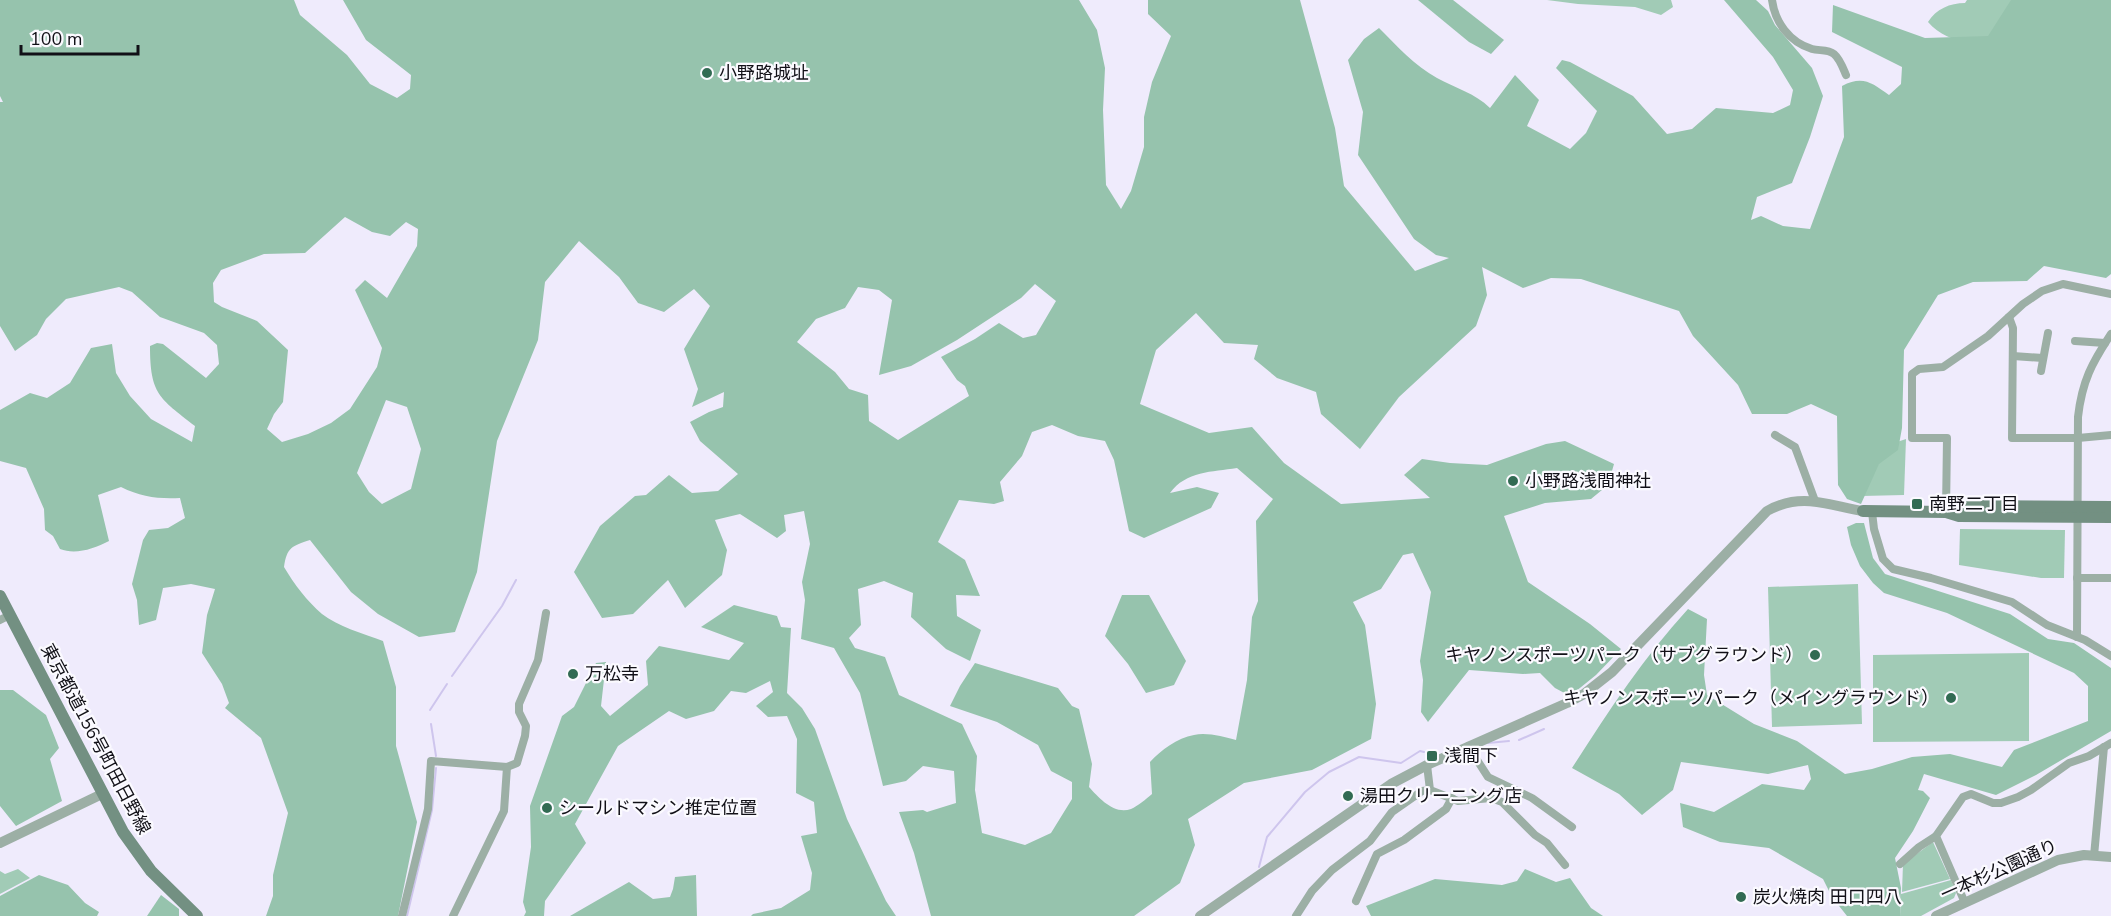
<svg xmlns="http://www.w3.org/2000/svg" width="2111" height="916" font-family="'Nunito Sans','Noto Sans JP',sans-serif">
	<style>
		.green { fill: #a1cbb6 }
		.forest { fill: #96c3ad; fill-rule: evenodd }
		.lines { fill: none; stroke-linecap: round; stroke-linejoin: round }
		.stream { stroke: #cec5ed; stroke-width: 2 }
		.minor { stroke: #9cafa5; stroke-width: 8 }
		.tertiary { stroke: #9cafa5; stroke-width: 10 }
		.secondary { stroke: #739082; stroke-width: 12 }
		.poi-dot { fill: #326b53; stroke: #fbfaff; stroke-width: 2 }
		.labels { text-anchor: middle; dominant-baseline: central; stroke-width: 4.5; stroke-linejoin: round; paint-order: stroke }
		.poi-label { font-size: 18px; fill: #111017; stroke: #fbfaff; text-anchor: start }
		.street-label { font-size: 18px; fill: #111017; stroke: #fbfaff }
	</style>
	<rect width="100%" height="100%" fill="#efebfc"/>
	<!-- green -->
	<g class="green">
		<path d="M1547 0H1671L1673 7 1661 15 1635 7 1578 4Z"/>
		<path d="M1967 0H2029L2017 48C1987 45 1950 47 1928 22 1936 9 1950 3 1965 3Z"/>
		<path d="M1906 439 1904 495 1862 496 1888 445Z"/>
		<path d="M1960 529 2065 530 2064 578H2041L1959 565Z"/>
		<path d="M1858 584 1862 724 1772 727 1768 587Z"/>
		<path d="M2029 653V741L1873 742V655Z"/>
		<path d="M1933 842 1950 879 1902 892 1903 864Z"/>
		<path d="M18 869 30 878 0 894V871L5 874Z"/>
		<path d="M1951 880 1956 893 1954 898 1921 916H1900L1901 894Z"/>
	</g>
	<!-- forest -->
	<g class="forest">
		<path d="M0 0H294L300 15 347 55 370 84 397 98 410 89 411 75 366 40 343 0H1079L1097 30 1105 68 1103 110 1106 185 1121 209 1131 191 1144 147V117L1152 82 1171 36 1148 14V0H1300L1335 128 1344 186 1415 271 1449 258 1436 255 1414 239 1358 155 1363 112 1348 60 1364 39 1379 28C1396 45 1415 66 1437 78 1455 88 1475 93 1490 108L1515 75 1539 100 1527 126 1570 149 1586 133 1597 111 1556 68 1562 60 1570 62 1633 96 1667 134 1692 129 1716 108 1773 113 1790 105 1793 90 1773 57 1724 0H1756L1768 11 1775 25 1812 68 1823 96 1810 137 1792 183 1757 197 1751 220 1761 216 1783 226 1810 229 1844 137 1842 86C1863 75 1872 83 1889 95L1901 84 1902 67 1832 32 1833 5 1925 38 1988 36 2011 0H2111V274L2106 278 2044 266 2027 281 1973 282 1938 295 1904 350 1902 428 1898 450 1879 464 1861 504 1847 499 1838 485 1837 416 1811 404 1787 414H1752L1738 385 1693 336 1679 311 1581 279 1551 278 1523 288 1482 267 1487 295 1476 326 1399 397 1360 449 1321 414 1316 392 1277 378 1254 359 1258 345 1224 343 1196 313 1156 350 1140 404 1209 433 1252 427 1284 463 1341 504 1430 498 1404 475 1422 459 1450 463 1487 465 1546 444 1565 441 1614 464 1608 485 1591 499 1545 503 1504 516 1528 582 1590 624 1621 649 1596 675 1570 696 1555 688 1540 673 1523 674 1469 670 1428 722 1421 712 1423 680 1420 661 1431 592 1413 553 1403 555 1381 589 1353 602 1365 625 1376 704 1371 739 1312 770 1244 783 1188 819 1195 845 1180 883 1134 916H931L914 853 899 812 923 810 927 812 956 803 954 771 923 766 906 781 883 786 860 693 834 648 801 639 805 600 802 582 810 544 804 511 784 515 786 531 777 538 740 514 715 520 727 550 722 575 685 608 668 580 633 614 602 618 574 572 600 526 635 496 646 495 669 475 692 493 718 491 738 474 700 441 690 422 709 412 723 407 724 392 692 407 698 389 684 349 710 306 694 289 664 312 638 303 619 277 579 241 545 282 538 340 497 441 477 572 455 632 419 637 378 614 351 592 310 540C292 546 287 547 284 567 294 584 307 601 322 614 337 626 364 634 383 641L396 687V746L417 822 398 916H266L273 896V875L288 813 261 738 225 708 229 703 222 684 202 653 207 615 215 589 191 584 163 588 156 620 139 625 137 600 132 584 143 540 149 530 168 528 185 518 180 498C158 499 141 497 121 487L98 495 109 541C94 549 75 555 60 549L53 536 45 530 44 509 26 468 0 461V410L30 393 47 398 70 383 91 348 112 344 116 373 130 396 151 419 192 442 195 426C159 398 150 394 150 346L157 343 163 344 206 378 219 364 217 345 204 333 160 317 132 292 119 287 66 299 46 319 37 335 15 351 0 326V102H3L0 96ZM345 217 372 232 390 236 406 222 418 229 417 246 387 298 365 280 355 290 382 348 377 367 350 409 331 423 308 434 282 442 267 429 274 414 283 402 288 350 257 321 222 307 214 302 213 283 221 270 264 254 305 253ZM1035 284 1056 301 1036 335 1023 338 999 323 975 339 941 357 957 380 965 386 969 396 898 440 869 421 868 395 849 389 835 372 797 342 816 319 845 308 858 287 879 290 892 300 879 375 911 366 957 340 1021 298ZM386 400 407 407 421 449 411 489 382 504 369 492 357 473ZM1052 425 1078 436 1105 441 1114 460 1129 531 1144 538 1211 508 1219 493 1197 487 1170 493C1186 471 1212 472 1237 468L1273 499 1256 521 1258 601 1252 617 1247 680 1236 740C1224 737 1207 732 1194 735 1177 738 1161 750 1150 762L1152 794C1146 799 1138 806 1131 809 1114 815 1099 798 1089 787L1092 764 1079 709 1072 706 1058 688 975 663 960 686 950 706 997 722 1038 745 1051 771 1072 782V799L1051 833 1025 845 982 833 975 790 977 756 962 724 899 695 885 657 855 648 849 638 861 625 858 589 884 581 913 593 911 617 946 649 970 661 981 630 957 616 956 595 980 596 965 560 938 542 959 500 994 504 1004 501 1000 482 1022 456 1032 432Z"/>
		<path d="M1418 0H1453L1504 40 1491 54 1469 42Z"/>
		<path d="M1856 523H1864L1873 558 1885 574 2010 614 2048 639 2074 643 2111 668V731L2036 775 1996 795 1924 774 1918 790 1923 791 1930 798 1913 831 1895 858 1901 888 1900 916H1847L1832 897 1823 879 1769 848 1720 842 1683 827 1680 803 1714 812 1762 784 1804 790 1811 779 1808 765 1768 774 1681 762 1673 790 1642 815 1619 794 1572 768C1608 712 1643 658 1688 609L1707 619 1704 675 1707 695 1754 724 1797 741 1845 774 1872 769 1912 757 1950 754 2002 767 2014 750 2088 721V686L2074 673 1947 613 1884 593 1873 583 1860 566 1851 545 1847 527Z"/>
		<path d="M1122 595H1149L1186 661 1174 685 1146 693 1128 664 1105 636Z"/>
		<path d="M734 605 777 616 781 627 791 628 787 693 802 708 815 729 847 819 886 901 896 916H751L753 914 781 908 810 890 812 873 801 836 817 833 814 802 796 793 797 739 787 716 768 717 756 706 773 692 770 681 746 693 731 691 714 711 686 719 669 711 618 746 575 824 586 843 545 901 544 916H524L526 912 523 902 531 847 530 806 562 716 574 707 596 663 606 662 601 706 610 716 648 685 646 661 659 646 729 660 744 643 701 627Z"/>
		<path d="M0 690H13L46 715 59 748 50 759 62 801 16 826 0 806Z"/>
		<path d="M1525 869 1556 882 1570 878 1591 908 1603 916H1371L1366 906 1435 879 1502 885 1517 881Z"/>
		<path d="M39 875 68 885 85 903 99 912 97 916H0V896Z"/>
		<path d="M696 875 697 916H570L629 882 653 899 670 897 673 889 675 877Z"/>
		<path d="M161 895 179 909V916H147Z"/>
	</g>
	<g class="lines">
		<!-- stream -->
		<g class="stream">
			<path d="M452 676 502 606 516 580"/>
			<path d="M430 710 447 684"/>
			<path d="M431 724 436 756"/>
			<path d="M1519 740 1544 729"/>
			<path d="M1488 743 1509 741"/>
			<path d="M1259 867 1267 837 1305 792 1329 772 1359 757 1401 763 1420 751 1424 752"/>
			<path d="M407 916 432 810 436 768"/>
		</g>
		<!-- minor -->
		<g class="minor">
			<path d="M1772 0C1775 22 1789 42 1812 49 1819 51 1828 49 1834 54 1840 59 1843 68 1846 75"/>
			<path d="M2009 317 2013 328 2012 438H2078L2111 435"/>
			<path d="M2075 341 2105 343"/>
			<path d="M2013 356 2043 358"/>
			<path d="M2041 371 2048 333"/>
			<path d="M1775 435 1795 447 1815 501"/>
			<path d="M1872 512 1874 529 1883 559 1893 569 1931 578 2012 602 2047 625 2085 640 2111 656"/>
			<path d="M1946 512 1947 438H1912V374L1919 369 1943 367 1988 336 2023 304 2042 291 2063 284 2111 294"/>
			<path d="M2077 578H2111"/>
			<path d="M0 620 10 615"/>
			<path d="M2077 637 2078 417C2082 381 2092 363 2111 334"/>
			<path d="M1468 746 1488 777 1532 798 1572 827"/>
			<path d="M1427 765 1430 790 1458 801 1491 798 1502 802 1535 835 1547 843 1565 865"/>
			<path d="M2094 856 2104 747"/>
			<path d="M1900 864 1919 847 1936 836"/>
			<path d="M1356 901 1377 854 1404 840 1446 809 1452 798"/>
			<path d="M1965 903 1936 836 1963 797 1971 794 1993 803H2001L2018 797 2031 790 2069 763 2089 756 2111 743"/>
			<path d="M402 916 428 809 431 761 507 767 517 763 525 736 526 726 519 712V704L538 660 546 613"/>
			<path d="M453 916 504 811 507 767"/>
			<path d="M1296 916 1312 891 1332 870 1370 841 1392 812 1422 791 1430 790"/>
		</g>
		<!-- tertiary -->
		<g class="tertiary">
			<path d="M0 843 102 794"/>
			<path d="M1200 916 1391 784 1427 765 1567 703 1584 694 1612 672 1767 511C1801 492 1827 505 1863 511"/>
			<path d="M1936 916 2058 860 2084 855 2111 857"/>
		</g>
		<!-- secondary -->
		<g class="secondary">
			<path d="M1863 511 1946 512 1959 516 2111 517"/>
			<path d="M1946 512 1960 506 2111 507"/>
			<path d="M0 596 123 832 151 871 197 916"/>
		</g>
	</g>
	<!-- markers -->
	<g class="poi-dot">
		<circle cx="707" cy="73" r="6"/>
		<circle cx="1513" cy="481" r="6"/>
		<rect x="1911" y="498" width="12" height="12" rx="3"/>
		<circle cx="1815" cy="655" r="6"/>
		<circle cx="573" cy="674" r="6"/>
		<circle cx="1951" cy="698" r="6"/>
		<rect x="1426" y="750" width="12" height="12" rx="3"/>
		<circle cx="1348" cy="796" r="6"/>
		<circle cx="547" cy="808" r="6"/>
		<circle cx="1741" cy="897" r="6"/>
	</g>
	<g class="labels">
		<!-- poi labels -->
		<g class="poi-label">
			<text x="719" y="73">小野路城址</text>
			<text x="1525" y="481">小野路浅間神社</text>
			<text x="1929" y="504">南野二丁目</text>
			<text x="1803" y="655" text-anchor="end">キヤノンスポーツパーク（サブグラウンド）</text>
			<text x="585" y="674">万松寺</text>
			<text x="1939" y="698" text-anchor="end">キヤノンスポーツパーク（メイングラウンド）</text>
			<text x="1444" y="756">浅間下</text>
			<text x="1360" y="796">湯田クリーニング店</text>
			<text x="559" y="808">シールドマシン推定位置</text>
			<text x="1753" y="897">炭火焼肉 田口四八</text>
		</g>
		<!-- street labels -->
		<g class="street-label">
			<text transform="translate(96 739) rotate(62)">東京都道156号町田日野線</text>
			<text transform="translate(1999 870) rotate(-24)">一本杉公園通り</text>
		</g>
	</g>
	<!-- scale -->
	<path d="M21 45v9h117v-9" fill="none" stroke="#111017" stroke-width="3"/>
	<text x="30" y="45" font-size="18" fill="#111017" stroke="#fbfaff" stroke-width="4.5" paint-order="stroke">100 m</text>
</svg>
